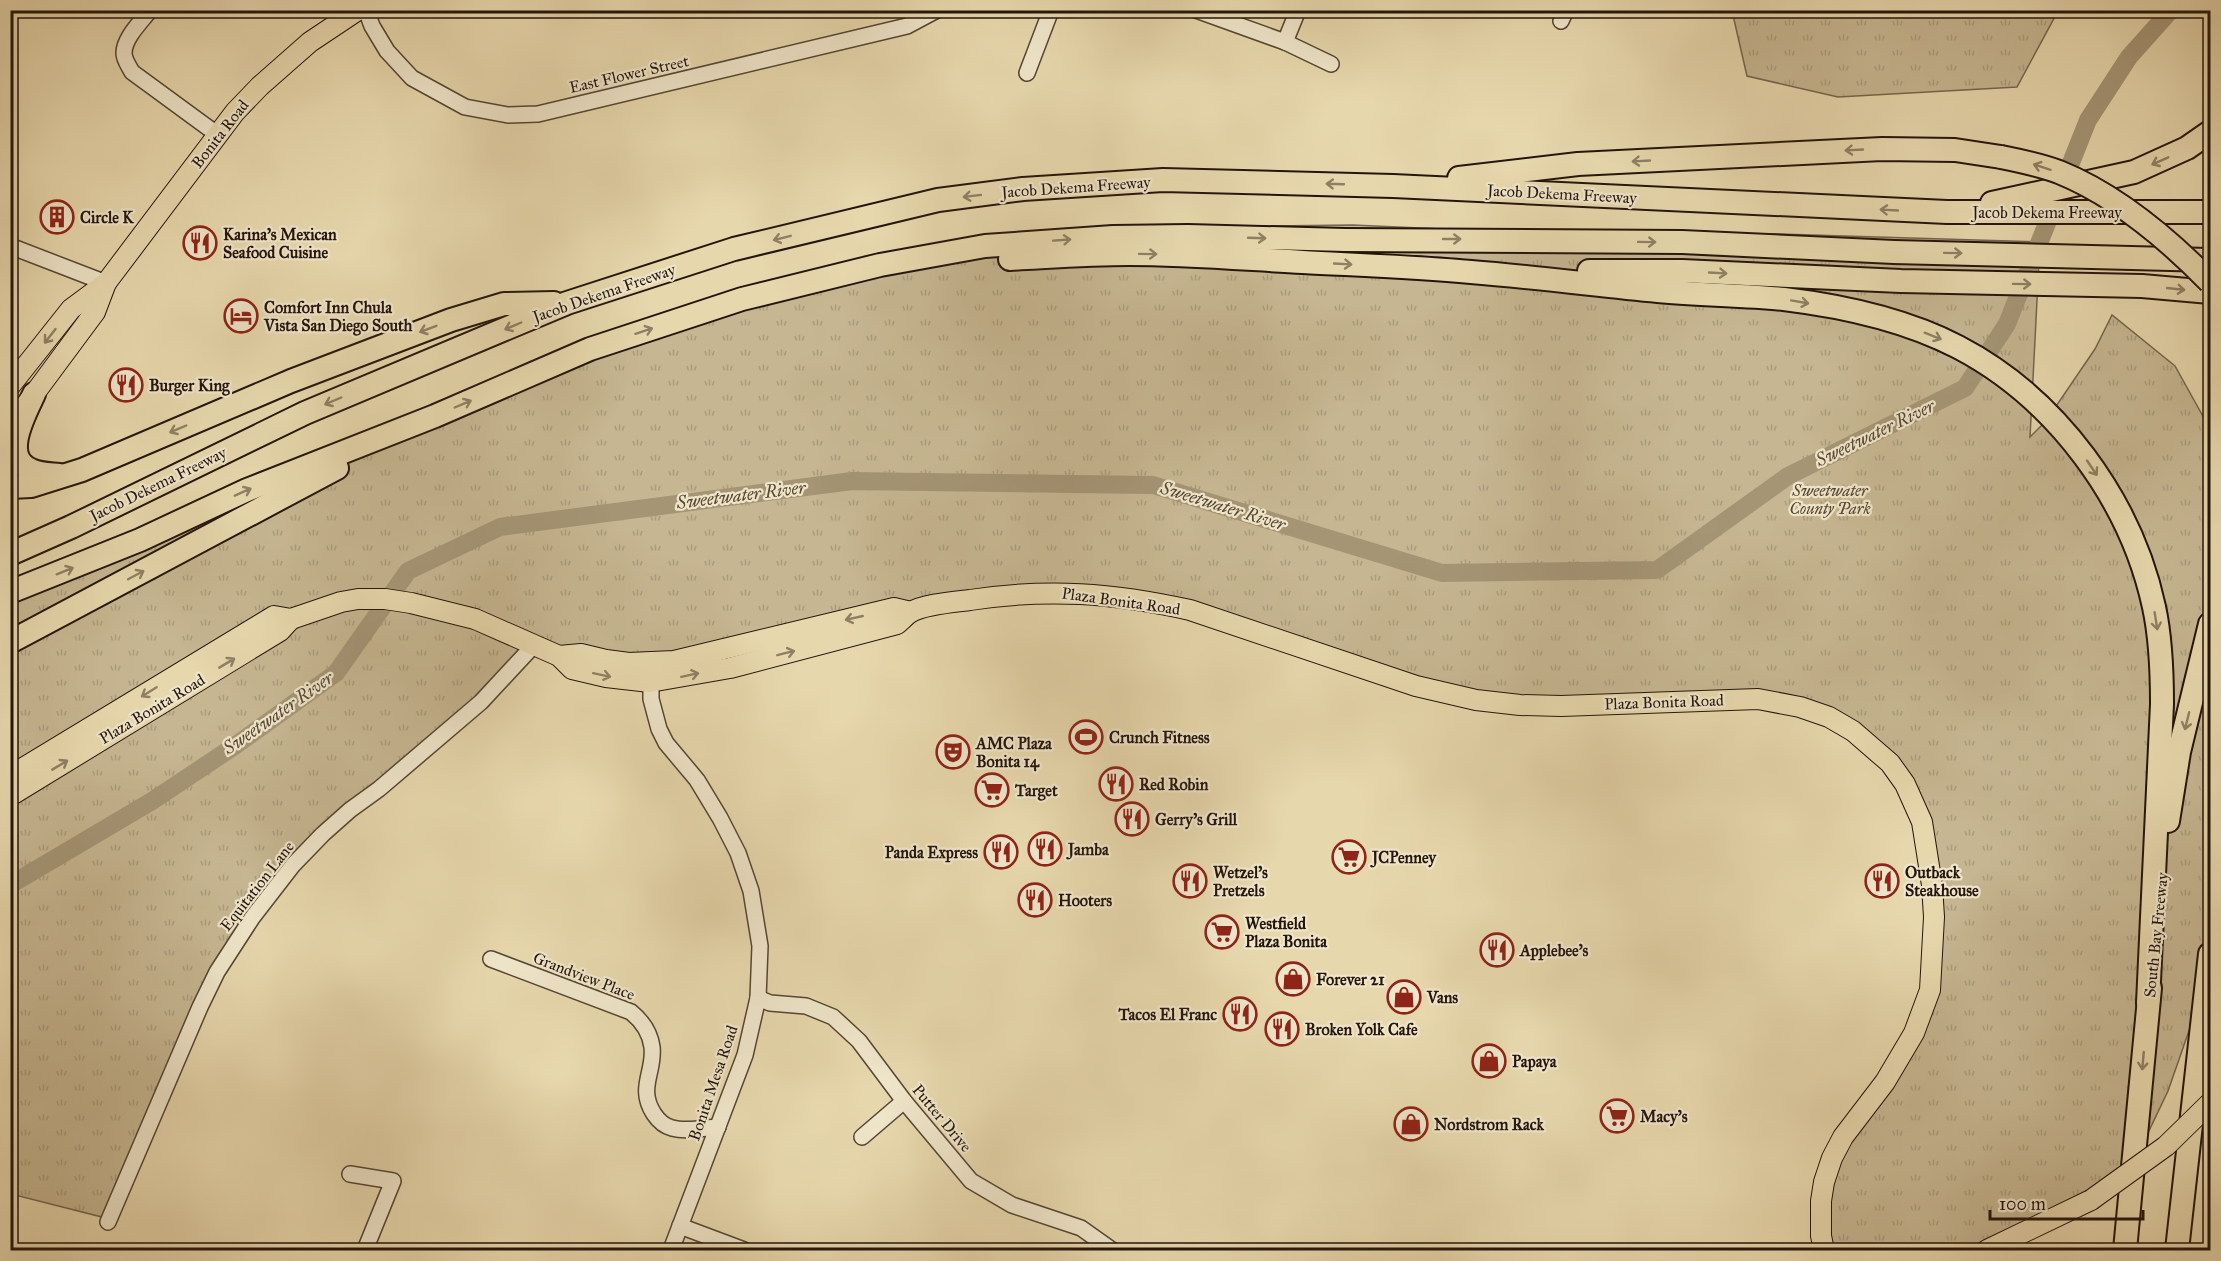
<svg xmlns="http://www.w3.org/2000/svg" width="2221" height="1261" font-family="'IM FELL Great Primer',serif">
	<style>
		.grass { fill: url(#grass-tufts); stroke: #75664e; stroke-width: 1.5 }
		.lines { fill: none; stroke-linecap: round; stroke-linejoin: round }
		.river { stroke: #a59575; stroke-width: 18 }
		.minor-casing { stroke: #554633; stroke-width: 18 }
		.major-casing { stroke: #24150b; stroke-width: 22 }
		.highway-casing { stroke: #24150b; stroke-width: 26 }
		.minor { stroke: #efe5c9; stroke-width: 15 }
		.major { stroke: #e7d7ac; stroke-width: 20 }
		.highway { stroke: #e7d7ac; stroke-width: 22 }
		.major-bridge-casing { stroke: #24150b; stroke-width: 22; stroke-linecap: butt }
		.highway-bridge-casing { stroke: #24150b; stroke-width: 26; stroke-linecap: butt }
		.major-bridge { stroke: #e7d7ac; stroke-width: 20 }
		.highway-bridge { stroke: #e7d7ac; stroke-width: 22 }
		.oneway { stroke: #8f8064 }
		.labels { text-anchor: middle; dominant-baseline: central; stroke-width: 4.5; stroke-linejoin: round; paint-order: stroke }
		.street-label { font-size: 16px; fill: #24150b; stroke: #efe5c9 }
		.poi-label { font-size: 16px; font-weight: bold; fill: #24150b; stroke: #efe5c9; text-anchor: start }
		.park-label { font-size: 16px; font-style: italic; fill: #554533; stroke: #efe5c9 }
		.water-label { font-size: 18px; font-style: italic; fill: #584835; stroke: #efe5c9 }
	</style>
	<defs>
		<pattern id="grass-tufts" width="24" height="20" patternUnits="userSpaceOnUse" patternTransform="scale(1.5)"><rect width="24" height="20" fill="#c6b691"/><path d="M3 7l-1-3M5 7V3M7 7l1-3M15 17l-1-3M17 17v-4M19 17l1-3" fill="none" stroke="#aa9c7c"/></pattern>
	</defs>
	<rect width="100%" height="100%" fill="#e7d7ac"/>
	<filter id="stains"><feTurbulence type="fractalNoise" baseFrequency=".00333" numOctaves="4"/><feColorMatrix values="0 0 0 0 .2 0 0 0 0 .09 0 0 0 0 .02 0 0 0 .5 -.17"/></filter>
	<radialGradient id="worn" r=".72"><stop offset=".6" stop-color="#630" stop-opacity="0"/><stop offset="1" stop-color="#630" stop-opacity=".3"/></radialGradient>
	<!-- grass -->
	<g class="grass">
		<path d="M1732 11V10L2058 11 2017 87 1838 97 1747 76Z"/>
		<path d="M1353 225 1534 233 1779 234 2040 242 2030 437 2046 421 2095 349 2112 315 2175 366 2210 429V951L2207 979 2168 1091 2145 1139 2119 1177 1986 1250H1824L1826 1175 1923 1012 1927 843 1892 767 1809 710 1495 703 1199 613 1014 594 697 669 529 643 480 702 375 791 250 917 102 1217 11 1194 10 603 250 496 742 298 1118 228Z"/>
	</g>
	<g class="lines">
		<!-- river -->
		<path class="river" d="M10 885 152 801 236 745 336 673 408 571 500 527 852 481 1153 485 1442 573 1657 570 1788 476 1965 388 2007 324 2088 120 2129 57 2171 10"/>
		<!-- minor casing -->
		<g class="minor-casing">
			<g id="minor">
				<path d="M150 10C141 22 124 38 124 53 124 60 129 66 132 72L218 135"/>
				<path d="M366 10 372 26 387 51 412 78 465 107 508 115 538 114 907 26 937 10"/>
				<path d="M1196 10 1285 42 1331 64"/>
				<path d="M1561 21 1566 10"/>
				<path d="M1285 42 1298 10"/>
				<path d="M1027 73 1051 10"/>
				<path d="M10 246 106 283"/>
				<path d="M651 673V699L659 729 666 743 697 780 720 818 738 853 751 891 760 946 758 998 745 1055 671 1250"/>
				<path d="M491 959 631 1012C642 1021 650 1032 652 1047 655 1072 637 1088 654 1114 658 1120 664 1126 672 1128 686 1132 703 1128 718 1127"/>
				<path d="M758 998 770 1003 806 1006 833 1017 859 1041 904 1101 971 1181 1012 1205 1081 1228 1112 1250"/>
				<path d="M862 1137 904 1101"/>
				<path d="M350 1174 393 1181 365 1250"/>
				<path d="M108 1222 200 1007 217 972 252 918 293 865 323 834 350 810 379 789 481 702 534 645"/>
				<path d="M680 1226 744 1250"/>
			</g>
		</g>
		<!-- major casing -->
		<g class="major-casing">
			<g id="major">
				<path d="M10 386 71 309 106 283 235 112 260 86 310 42 358 10"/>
				<path d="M26 405 95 312 106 283"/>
				<path d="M559 656 581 654 606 660 629 663 674 661 894 608 911 612"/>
				<path d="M10 776 274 616 291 619 341 602 358 599H385L411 603 475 619 559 656 572 669 606 677 650 682 730 668 897 624C901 621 906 615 911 612 925 604 954 602 970 600 1048 588 1113 593 1190 610L1416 686 1476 700 1520 705 1561 706 1758 699 1800 707 1829 717 1853 731 1890 763 1905 784 1922 822 1932 885 1934 917 1930 990 1914 1033 1885 1082 1843 1137 1832 1158 1824 1182 1821 1201V1236L1824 1250"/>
				<path d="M10 796 280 631 291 619"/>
				<path d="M1987 1250 2091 1200"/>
			</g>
		</g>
		<!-- highway casing -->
		<g class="highway-casing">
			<g id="highway">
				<path d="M1459 178 1578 164 1882 149 1955 150 2001 157"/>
				<path d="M1992 203 2134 172 2187 148 2210 132"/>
				<path d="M1010 259C1050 257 1089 254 1129 254 1187 254 1245 259 1303 262 1359 265 1415 267 1471 272 1533 277 1596 285 1658 291 1700 295 1742 295 1784 299 1842 306 1906 320 1958 347 2056 398 2131 500 2154 607 2161 639 2162 672 2162 704L2148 1003"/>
				<path d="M1589 271H1682L1901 281 2142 286 2210 292"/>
				<path d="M34 394C25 414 0 457 31 470 39 474 50 474 59 475"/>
				<path d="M10 487 31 486 82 470 291 381 451 320 504 304 554 303"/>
				<path d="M10 554 71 527 305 413 567 303 734 249 938 200 1023 189 1163 180 1393 186 1947 212H2210"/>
				<path d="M10 592 140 540 247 490 435 416 590 349 742 299 880 265 985 246 1113 237 1188 236 1345 240 1682 242 1894 252 2210 260"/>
				<path d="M10 642 337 468"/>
				<path d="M2168 821 2179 752 2210 624"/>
				<path d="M2125 1250 2150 988"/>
				<path d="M2177 1250 2210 954"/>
			</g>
		</g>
		<!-- minor -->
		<use href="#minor" class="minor"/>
		<!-- major -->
		<use href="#major" class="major"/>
		<!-- highway -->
		<use href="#highway" class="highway"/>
		<!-- major-bridge casing -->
		<g class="major-bridge-casing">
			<path id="major-bridge" d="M2091 1200 2166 1146 2210 1103"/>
		</g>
		<!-- highway-bridge casing -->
		<g class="highway-bridge-casing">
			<path id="highway-bridge" d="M2001 157C2021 161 2040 165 2059 172 2116 195 2168 239 2210 282"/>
		</g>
		<!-- major-bridge -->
		<use href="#major-bridge" class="major-bridge"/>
		<!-- highway-bridge -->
		<use href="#highway-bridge" class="highway-bridge"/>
	</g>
	<!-- one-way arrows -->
	<defs><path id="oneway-shaft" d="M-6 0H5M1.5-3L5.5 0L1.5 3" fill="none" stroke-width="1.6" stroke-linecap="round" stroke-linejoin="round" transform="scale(1.5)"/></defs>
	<g class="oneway">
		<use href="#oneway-shaft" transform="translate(1854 150) rotate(177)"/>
		<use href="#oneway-shaft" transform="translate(1641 161) rotate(177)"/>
		<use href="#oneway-shaft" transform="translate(2160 161) rotate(156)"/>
		<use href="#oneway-shaft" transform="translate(2042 167) rotate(-162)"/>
		<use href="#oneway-shaft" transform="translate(1335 184) rotate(-178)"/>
		<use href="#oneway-shaft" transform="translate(972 196) rotate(173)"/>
		<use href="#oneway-shaft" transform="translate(1889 210) rotate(-177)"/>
		<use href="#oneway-shaft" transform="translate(782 238) rotate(166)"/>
		<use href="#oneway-shaft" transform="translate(1257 238) rotate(2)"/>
		<use href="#oneway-shaft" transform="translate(1452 239)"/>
		<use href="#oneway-shaft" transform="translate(1062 240) rotate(-4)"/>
		<use href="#oneway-shaft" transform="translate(1647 242) rotate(1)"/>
		<use href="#oneway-shaft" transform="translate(1953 253) rotate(1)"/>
		<use href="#oneway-shaft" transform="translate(1148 254) rotate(1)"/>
		<use href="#oneway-shaft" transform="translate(1343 264) rotate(3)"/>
		<use href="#oneway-shaft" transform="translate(1718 273) rotate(3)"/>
		<use href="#oneway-shaft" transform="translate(2022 284) rotate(1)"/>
		<use href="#oneway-shaft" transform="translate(2176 289) rotate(6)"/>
		<use href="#oneway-shaft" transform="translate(1800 302) rotate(10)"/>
		<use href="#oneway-shaft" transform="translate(513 326) rotate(157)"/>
		<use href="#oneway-shaft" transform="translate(428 329) rotate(159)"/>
		<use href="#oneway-shaft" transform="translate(644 331) rotate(-18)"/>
		<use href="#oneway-shaft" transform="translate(50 336) rotate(128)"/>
		<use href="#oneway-shaft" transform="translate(1933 336) rotate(22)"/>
		<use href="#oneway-shaft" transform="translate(333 401) rotate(157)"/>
		<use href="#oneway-shaft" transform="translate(463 404) rotate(-23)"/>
		<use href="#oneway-shaft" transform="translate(178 429) rotate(157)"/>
		<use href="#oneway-shaft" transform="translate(2092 468) rotate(56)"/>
		<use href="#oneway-shaft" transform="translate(243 492) rotate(-24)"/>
		<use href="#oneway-shaft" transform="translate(65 571) rotate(-22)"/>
		<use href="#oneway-shaft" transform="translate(136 575) rotate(-28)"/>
		<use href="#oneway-shaft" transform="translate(854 618) rotate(167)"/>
		<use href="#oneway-shaft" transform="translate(2156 621) rotate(81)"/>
		<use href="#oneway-shaft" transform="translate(786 653) rotate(-14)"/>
		<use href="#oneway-shaft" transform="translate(227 663) rotate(-31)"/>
		<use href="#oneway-shaft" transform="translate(602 675) rotate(12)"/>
		<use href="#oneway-shaft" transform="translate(690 675) rotate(-12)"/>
		<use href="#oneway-shaft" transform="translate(149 692) rotate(148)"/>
		<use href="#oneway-shaft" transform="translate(2187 721) rotate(104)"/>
		<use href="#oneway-shaft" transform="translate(60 765) rotate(-31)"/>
		<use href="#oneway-shaft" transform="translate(2143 1061) rotate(95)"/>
	</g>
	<!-- icons -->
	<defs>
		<g id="building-ring" transform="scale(1.725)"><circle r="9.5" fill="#efe5c9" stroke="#8f2418" stroke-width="1.5"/><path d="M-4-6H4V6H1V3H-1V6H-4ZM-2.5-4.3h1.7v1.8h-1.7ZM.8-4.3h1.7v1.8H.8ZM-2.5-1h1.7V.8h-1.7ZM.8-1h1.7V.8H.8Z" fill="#8f2418"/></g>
		<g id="restaurant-ring" transform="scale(1.725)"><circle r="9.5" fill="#efe5c9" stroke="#8f2418" stroke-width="1.5"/><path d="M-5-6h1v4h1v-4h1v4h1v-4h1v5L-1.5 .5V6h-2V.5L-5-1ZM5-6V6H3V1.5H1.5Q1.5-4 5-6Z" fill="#8f2418"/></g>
		<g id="hotel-ring" transform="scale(1.725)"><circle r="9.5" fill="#efe5c9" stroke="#8f2418" stroke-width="1.5"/><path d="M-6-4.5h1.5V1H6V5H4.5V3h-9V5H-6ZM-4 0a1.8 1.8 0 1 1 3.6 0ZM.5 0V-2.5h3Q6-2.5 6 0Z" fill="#8f2418"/></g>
		<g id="stadium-ring" transform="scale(1.725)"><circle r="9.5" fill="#efe5c9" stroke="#8f2418" stroke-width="1.5"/><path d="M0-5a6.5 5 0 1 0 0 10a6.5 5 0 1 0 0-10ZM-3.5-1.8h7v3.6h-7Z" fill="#8f2418"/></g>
		<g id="theatre-ring" transform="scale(1.725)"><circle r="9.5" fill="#efe5c9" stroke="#8f2418" stroke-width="1.5"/><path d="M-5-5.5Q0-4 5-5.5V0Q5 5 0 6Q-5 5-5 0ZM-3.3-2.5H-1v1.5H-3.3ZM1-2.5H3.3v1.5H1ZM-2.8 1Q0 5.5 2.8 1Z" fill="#8f2418"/></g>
		<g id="supermarket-ring" transform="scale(1.725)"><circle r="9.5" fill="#efe5c9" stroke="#8f2418" stroke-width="1.5"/><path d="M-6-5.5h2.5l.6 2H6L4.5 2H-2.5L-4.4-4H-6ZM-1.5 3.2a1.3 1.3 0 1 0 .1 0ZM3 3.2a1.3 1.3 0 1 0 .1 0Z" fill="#8f2418"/></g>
		<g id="shop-ring" transform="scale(1.725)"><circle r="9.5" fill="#efe5c9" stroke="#8f2418" stroke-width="1.5"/><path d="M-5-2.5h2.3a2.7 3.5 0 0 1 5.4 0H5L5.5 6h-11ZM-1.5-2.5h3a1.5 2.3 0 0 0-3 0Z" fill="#8f2418"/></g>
	</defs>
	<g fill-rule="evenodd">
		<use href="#building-ring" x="57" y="217"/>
		<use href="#restaurant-ring" x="200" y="243"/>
		<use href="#hotel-ring" x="241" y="316"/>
		<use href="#restaurant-ring" x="126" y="385"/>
		<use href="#stadium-ring" x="1086" y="737"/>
		<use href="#theatre-ring" x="953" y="752"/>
		<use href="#restaurant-ring" x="1116" y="784"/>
		<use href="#supermarket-ring" x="992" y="790"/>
		<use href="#restaurant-ring" x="1132" y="819"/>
		<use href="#restaurant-ring" x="1045" y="849"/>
		<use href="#restaurant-ring" x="1001" y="852"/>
		<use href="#supermarket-ring" x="1349" y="857"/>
		<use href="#restaurant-ring" x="1190" y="881"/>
		<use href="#restaurant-ring" x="1882" y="881"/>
		<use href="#restaurant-ring" x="1035" y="900"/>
		<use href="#supermarket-ring" x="1222" y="932"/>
		<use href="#restaurant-ring" x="1497" y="950"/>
		<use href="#shop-ring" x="1293" y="979"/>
		<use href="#shop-ring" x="1404" y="997"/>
		<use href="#restaurant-ring" x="1240" y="1014"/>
		<use href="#restaurant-ring" x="1282" y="1029"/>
		<use href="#shop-ring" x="1489" y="1061"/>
		<use href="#supermarket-ring" x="1617" y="1116"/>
		<use href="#shop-ring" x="1411" y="1124"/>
	</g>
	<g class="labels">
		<!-- street labels -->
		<g class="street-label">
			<text transform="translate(629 74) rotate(-13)">East Flower Street</text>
			<text transform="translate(220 134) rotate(-52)">Bonita Road</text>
			<text transform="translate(1076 187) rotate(-4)">Jacob Dekema Freeway</text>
			<text transform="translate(1562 194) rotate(3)">Jacob Dekema Freeway</text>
			<text x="2047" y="212">Jacob Dekema Freeway</text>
			<text transform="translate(604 293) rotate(-19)">Jacob Dekema Freeway</text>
			<text transform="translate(158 484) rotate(-26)">Jacob Dekema Freeway</text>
			<text transform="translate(1121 601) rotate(8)">Plaza Bonita Road</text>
			<text transform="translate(1664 702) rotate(-2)">Plaza Bonita Road</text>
			<text transform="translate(152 709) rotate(-31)">Plaza Bonita Road</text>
			<text transform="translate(257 886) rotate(-52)">Equitation Lane</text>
			<text transform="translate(2156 935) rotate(-84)">South Bay Freeway</text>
			<text transform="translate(584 976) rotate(21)">Grandview Place</text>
			<text transform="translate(713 1083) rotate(-71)">Bonita Mesa Road</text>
			<text transform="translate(942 1118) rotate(50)">Putter Drive</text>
		</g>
		<!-- poi labels -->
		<g class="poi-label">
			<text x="80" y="217">Circle K</text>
			<text x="223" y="234">Karina's Mexican<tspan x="223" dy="18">Seafood Cuisine</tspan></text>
			<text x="264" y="307">Comfort Inn Chula<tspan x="264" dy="18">Vista San Diego South</tspan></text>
			<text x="149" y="385">Burger King</text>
			<text x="1109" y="737">Crunch Fitness</text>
			<text x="976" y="743">AMC Plaza<tspan x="976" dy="18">Bonita 14</tspan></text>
			<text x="1139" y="784">Red Robin</text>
			<text x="1015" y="790">Target</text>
			<text x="1155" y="819">Gerry's Grill</text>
			<text x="1068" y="849">Jamba</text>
			<text x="978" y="852" text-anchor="end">Panda Express</text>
			<text x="1372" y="857">JCPenney</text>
			<text x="1213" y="872">Wetzel's<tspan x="1213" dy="18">Pretzels</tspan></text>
			<text x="1905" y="872">Outback<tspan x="1905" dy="18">Steakhouse</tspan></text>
			<text x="1058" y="900">Hooters</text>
			<text x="1245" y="923">Westfield<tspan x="1245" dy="18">Plaza Bonita</tspan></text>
			<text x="1520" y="950">Applebee's</text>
			<text x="1316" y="979">Forever 21</text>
			<text x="1427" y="997">Vans</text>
			<text x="1217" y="1014" text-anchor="end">Tacos El Franc</text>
			<text x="1305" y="1029">Broken Yolk Cafe</text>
			<text x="1512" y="1061">Papaya</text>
			<text x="1640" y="1116">Macy's</text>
			<text x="1434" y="1124">Nordstrom Rack</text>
		</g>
		<!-- park labels -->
		<g class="park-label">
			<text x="1830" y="490">Sweetwater<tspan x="1830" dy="18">County Park</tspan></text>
		</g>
		<!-- water labels -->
		<g class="water-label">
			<text transform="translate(1875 433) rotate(-26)">Sweetwater River</text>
			<text transform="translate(741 495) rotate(-7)">Sweetwater River</text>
			<text transform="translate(1223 506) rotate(17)">Sweetwater River</text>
			<text transform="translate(278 713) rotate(-35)">Sweetwater River</text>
		</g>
	</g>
	<!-- margin -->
	<rect width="2221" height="1261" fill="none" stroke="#e7d7ac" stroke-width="36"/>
	<rect x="12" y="12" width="2197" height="1237" fill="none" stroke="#24150b" stroke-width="3"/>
	<rect x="18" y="18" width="2185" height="1225" fill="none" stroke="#24150b" stroke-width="1.5"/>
	<!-- scale -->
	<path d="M1990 1210v9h153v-9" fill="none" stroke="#24150b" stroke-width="3"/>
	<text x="1999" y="1210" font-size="18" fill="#24150b" stroke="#efe5c9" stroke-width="4.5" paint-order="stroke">100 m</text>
	<rect width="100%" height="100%" filter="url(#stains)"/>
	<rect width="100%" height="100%" fill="url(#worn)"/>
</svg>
